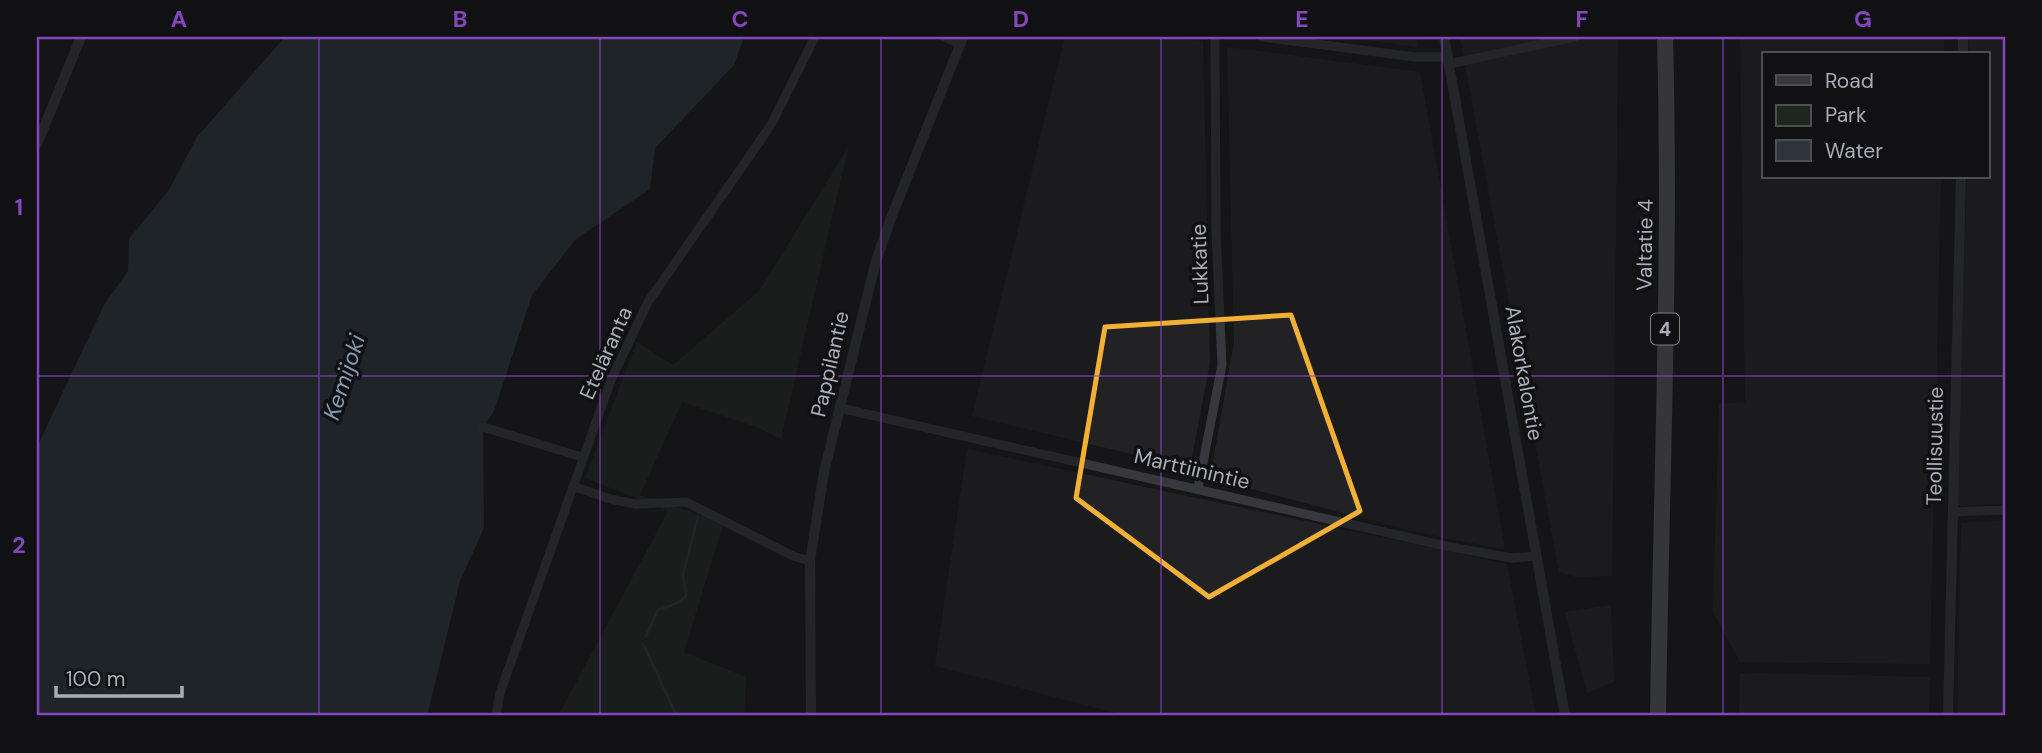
<svg xmlns="http://www.w3.org/2000/svg" width="2042" height="753" font-family="'DM Sans',sans-serif">
	<style>
		.built { fill: #222225 }
		.green { fill: #1e261f }
		.water { fill: #2c353c }
		.lines { fill: none; stroke-linecap: round; stroke-linejoin: round }
		.stream { stroke: #2c353c; stroke-width: 2.5 }
		.minor { stroke: #37383d; stroke-width: 9 }
		.tertiary { stroke: #37383d; stroke-width: 10 }
		.trunk { stroke: #5b5e65; stroke-width: 16 }
		.marked { fill: none; stroke: #f2b134; stroke-width: 5; stroke-linejoin: round }
		.grid { fill: none; stroke: #8446be; stroke-width: 2; stroke-opacity: 0.55 }
		.labels { text-anchor: middle; dominant-baseline: central; stroke-width: 7; stroke-linejoin: round; paint-order: stroke }
		.shield { fill: #111113; stroke: #7b7e86; stroke-width: 2 }
		.shield-label { font-size: 19px; font-weight: bold; fill: #a8adb8 }
		.street-label { font-size: 21px; fill: #a8adb8; stroke: #111113 }
		.water-label { font-size: 23px; font-style: italic; fill: #7f9bb3; stroke: #111113 }
		.neatline { fill: none; stroke: #8446be; stroke-width: 2.5 }
		.grid-label { font-size: 23px; text-anchor: middle; font-weight: bold; fill: #8446be }
	</style>
	<rect width="100%" height="100%" fill="#161618"/>
	<!-- built -->
	<g class="built">
		<path d="M1065 37H1158L1203 41 1210 363 1190 468 972 416Z"/>
		<path d="M1345 37H1416L1418 47Z"/>
		<path d="M1460 37H1618L1612 576 1576 577 1559 572Z"/>
		<path d="M1740 37H1944V54H1764V177H1941L1930 664 1740 662 1713 612 1719 404 1745 402Z"/>
		<path d="M1968 37H2005V504L1956 506 1967 177H1988V54H1969Z"/>
		<path d="M1227 47 1420 72 1505 549 1449 539 1369 520 1210 478 1234 342Z"/>
		<path d="M967 449 1507 564 1536 716H1128L935 666Z"/>
		<path d="M2005 520V716H1957L1961 523Z"/>
		<path d="M1611 605 1614 682 1587 693 1565 612Z"/>
		<path d="M1740 673 1930 677 1929 716H1739Z"/>
	</g>
	<!-- green -->
	<path class="green" d="M848 148 781 439 759 428 682 402 640 495 724 522 684 652 746 677 744 716H558L668 511 585 478 637 342 673 365 759 291Z"/>
	<!-- water -->
	<path class="water" d="M285 37H744L734 65 655 148 650 189 576 239 532 295 494 411 483 427 484 528 460 581 427 716H37V447L104 305 128 271 129 239 169 190 197 137Z"/>
	<g class="lines">
		<!-- stream -->
		<g class="stream">
			<path d="M646 636 658 610 678 603 686 596 683 574 698 517"/>
			<path d="M643 644 677 716"/>
		</g>
		<!-- minor -->
		<g class="minor">
			<path d="M944 37 961 44"/>
			<path d="M1262 37 1415 57H1448"/>
			<path d="M1449 64 1575 37"/>
			<path d="M840 408 1450 547 1512 558 1537 556"/>
			<path d="M483 427 582 457"/>
			<path d="M573 486 610 499 636 504 686 502 793 556 810 561"/>
			<path d="M1198 488 1222 365 1216 231 1215 37"/>
			<path d="M1953 512 2005 510"/>
			<path d="M496 716 500 693 611 380 648 302 771 125 815 37"/>
		</g>
		<!-- tertiary -->
		<g class="tertiary">
			<path d="M1444 37 1565 716"/>
			<path d="M1963 37V54"/>
			<path d="M37 144 81 37"/>
			<path d="M811 716 810 561 824 472 876 261 891 218 963 37"/>
			<path d="M1948 716 1961 177"/>
		</g>
		<!-- trunk -->
		<path class="trunk" d="M1658 716C1661 490 1671 263 1665 37"/>
	</g>
	<!-- marked area -->
	<path d="M0 0H2042V753H0ZM1291 315 1360 511 1209 597 1076 498 1105 327Z" fill="#161618" fill-opacity=".55" fill-rule="evenodd"/>
	<path class="marked" d="M1291 315 1360 511 1209 597 1076 498 1105 327Z"/>
	<!-- grid -->
	<path class="grid" d="M319 37V716M600 37V716M881 37V716M1161 37V716M1442 37V716M1723 37V716M37 376H2005"/>
	<g class="labels">
		<!-- shield labels -->
		<rect class="shield" x="1651" y="313.5" width="28" height="31" rx="5"/>
		<g class="shield-label">
			<text x="1665" y="329">4</text>
		</g>
		<!-- street labels -->
		<g class="street-label">
			<text transform="translate(1645 245) rotate(-89)">Valtatie 4</text>
			<text transform="translate(1200 264) rotate(-92)">Lukkatie</text>
			<text transform="translate(606 353) rotate(-66)">Eteläranta</text>
			<text transform="translate(830 364) rotate(-77)">Pappilantie</text>
			<text transform="translate(1524 373) rotate(80)">Alakorkalontie</text>
			<text transform="translate(1935 446) rotate(-89)">Teollisuustie</text>
			<text transform="translate(1192 469) rotate(13)">Marttiinintie</text>
		</g>
		<!-- water labels -->
		<g class="water-label">
			<text transform="translate(344 377) rotate(-72)">Kemijoki</text>
		</g>
	</g>
	<!-- border -->
	<rect width="2042" height="753" fill="none" stroke="#111113" stroke-width="77"/>
	<!-- legend -->
	<rect x="1762" y="52" width="228" height="126" fill="#111113" stroke="#4d4f55" stroke-width="2"/>
	<rect x="1776" y="75" width="35" height="10" fill="#37383d" stroke="#4d4f55" stroke-width="2"/>
	<text x="1825" y="88" font-size="21" fill="#a8adb8">Road</text>
	<rect x="1776" y="105" width="35" height="21" fill="#1e261f" stroke="#4d4f55" stroke-width="2"/>
	<text x="1825" y="122" font-size="21" fill="#a8adb8">Park</text>
	<rect x="1776" y="140" width="35" height="21" fill="#2c353c" stroke="#4d4f55" stroke-width="2"/>
	<text x="1825" y="158" font-size="21" fill="#a8adb8">Water</text>
	<!-- scale -->
	<path d="M56 686v10h126v-10" fill="none" stroke="#a8adb8" stroke-width="3.5"/>
	<text x="66" y="686" font-size="21" fill="#a8adb8" stroke="#111113" stroke-width="5" paint-order="stroke">100 m</text>
	<rect x="38" y="38" width="1966" height="676" class="neatline"/>
	<g class="grid-label">
		<text x="179" y="27">A</text>
		<text x="460" y="27">B</text>
		<text x="740" y="27">C</text>
		<text x="1021" y="27">D</text>
		<text x="1302" y="27">E</text>
		<text x="1582" y="27">F</text>
		<text x="1863" y="27">G</text>
		<text x="19" y="215">1</text>
		<text x="19" y="553">2</text>
	</g>
</svg>
